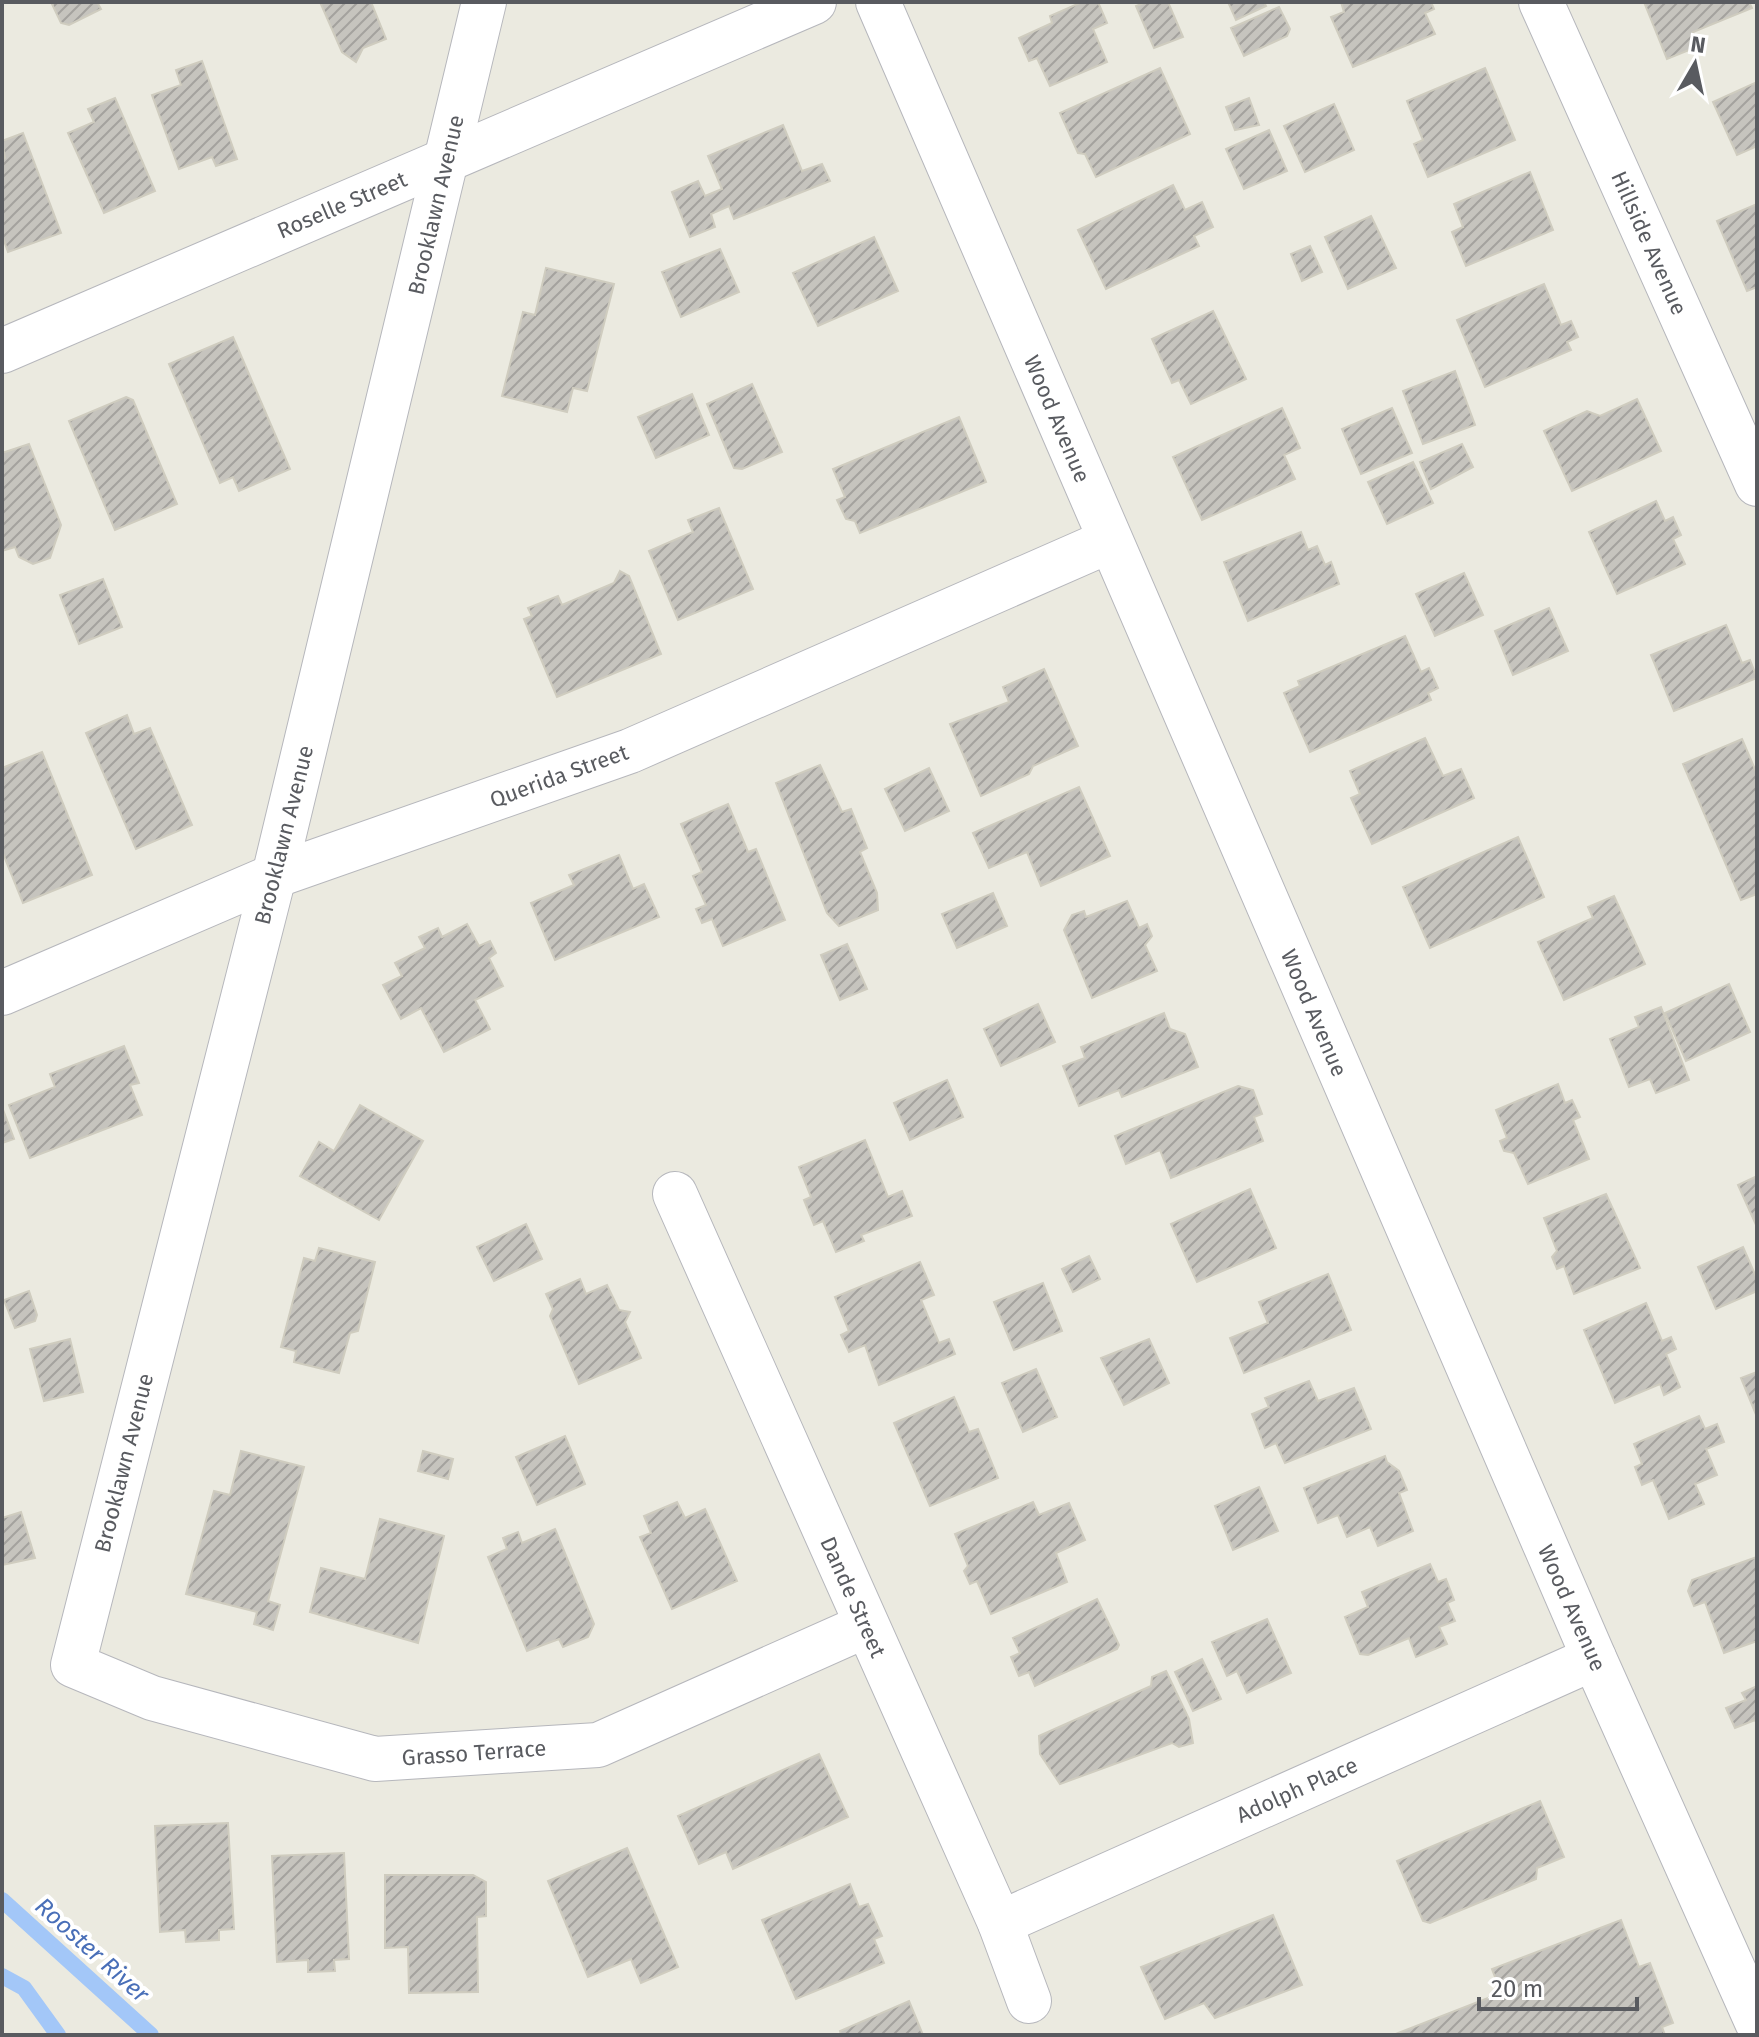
<svg xmlns="http://www.w3.org/2000/svg" width="1759" height="2037" font-family="'Fira Sans',sans-serif">
	<style>
		.lines { fill: none; stroke-linecap: round; stroke-linejoin: round }
		.stream { stroke: #a3c7f8; stroke-width: 16 }
		.building { fill: url(#building-hatch); stroke: #cfccbf; stroke-width: 2 }
		.minor-casing { stroke: #b6b7bc; stroke-width: 46 }
		.minor { stroke: #fff; stroke-width: 44 }
		.labels { text-anchor: middle; dominant-baseline: central; stroke-width: 8; stroke-linejoin: round; paint-order: stroke }
		.street-label { font-size: 22px; fill: #595b60; stroke: #fff }
		.water-label { font-size: 24px; font-style: italic; fill: #496fb8; stroke: #fff }
	</style>
	<defs>
		<pattern id="building-hatch" width="6" height="6" patternUnits="userSpaceOnUse" patternTransform="scale(2)"><rect width="6" height="6" fill="#c6c4be"/><path d="M-1 1l2-2M0 6l6-6M5 7l2-2" fill="none" stroke="#a4a29e"/></pattern>
	</defs>
	<rect width="100%" height="100%" fill="#ebeae0"/>
	<g class="lines">
		<!-- stream -->
		<g class="stream">
			<path d="M2 1900 151 2035"/>
			<path d="M2 1976 24 1988 58 2035"/>
		</g>
	</g>
	<!-- building -->
	<g class="building">
		<path d="M51 2H97L101 9 69 25 61 23Z"/>
		<path d="M320 2H371L386 39 363 48 356 62 342 52Z"/>
		<path d="M1082 2H1098L1107 23 1093 29 1107 62 1050 86 1037 58 1029 61 1019 38 1052 23 1050 16Z"/>
		<path d="M1146 2H1168L1183 37 1154 48 1136 6Z"/>
		<path d="M1228 2H1264L1266 6 1236 20Z"/>
		<path d="M1341 2H1431L1434 9 1425 13 1435 34 1353 67 1331 17 1344 12Z"/>
		<path d="M1644 2H1749L1752 8 1693 32 1699 46 1667 59Z"/>
		<path d="M1279 7 1290 29 1287 36 1244 56 1231 28Z"/>
		<path d="M202 61 237 159 216 166 212 157 179 169 152 95 181 85 176 70Z"/>
		<path d="M1160 68 1190 134 1096 177 1085 154 1078 153 1060 113Z"/>
		<path d="M1485 68 1515 140 1428 177 1414 144 1423 140 1407 101Z"/>
		<path d="M1757 82V146L1737 155 1713 102Z"/>
		<path d="M115 98 155 191 104 213 68 133 94 122 88 109Z"/>
		<path d="M1249 98 1259 125 1235 130 1226 107Z"/>
		<path d="M1334 104 1354 150 1305 172 1284 126Z"/>
		<path d="M783 125 802 171 822 164 830 181 734 219 729 206 711 214 715 227 690 237 672 192 698 181 705 196 722 189 708 156Z"/>
		<path d="M1269 130 1287 171 1244 189 1226 149Z"/>
		<path d="M23 133 61 233 8 252 2 235V160L5 158 2 141Z"/>
		<path d="M1530 172 1553 230 1466 266 1452 232 1463 227 1454 204Z"/>
		<path d="M1173 185 1185 210 1202 202 1213 227 1194 236 1199 246 1106 289 1078 230Z"/>
		<path d="M1757 204V287L1747 291 1717 221Z"/>
		<path d="M1371 216 1396 268 1348 289 1325 237Z"/>
		<path d="M874 237 898 291 818 326 793 273Z"/>
		<path d="M1310 246 1322 272 1302 281 1291 254Z"/>
		<path d="M720 249 739 292 681 317 662 272Z"/>
		<path d="M546 268 614 284 587 391 573 388 567 412 502 396 523 312 535 315Z"/>
		<path d="M1544 284 1561 325 1571 321 1578 337 1567 342 1571 350 1485 387 1457 320Z"/>
		<path d="M1213 311 1246 379 1191 404 1179 380 1172 383 1152 339Z"/>
		<path d="M233 337 290 469 239 491 233 477 220 483 169 364Z"/>
		<path d="M1455 371 1475 425 1423 444 1403 391Z"/>
		<path d="M752 384 782 452 742 469 734 468 707 404Z"/>
		<path d="M692 394 709 435 656 458 638 417Z"/>
		<path d="M126 397 133 400 177 504 115 530 69 421Z"/>
		<path d="M1637 399 1661 451 1572 491 1544 431 1587 411 1600 416Z"/>
		<path d="M1282 408 1300 448 1284 455 1295 479 1202 520 1173 457Z"/>
		<path d="M1392 408 1412 453 1361 474 1342 429Z"/>
		<path d="M959 417 986 482 860 533 855 521 846 519 837 500 845 497 833 469Z"/>
		<path d="M29 444 61 525 50 558 33 564 19 557 15 547 2 551V453Z"/>
		<path d="M1462 444 1473 467 1431 489 1420 462Z"/>
		<path d="M1413 462 1433 503 1387 524 1368 482Z"/>
		<path d="M1656 501 1665 521 1673 517 1681 535 1673 539 1685 564 1617 594 1589 532Z"/>
		<path d="M719 508 753 589 678 620 649 551 693 532 688 520Z"/>
		<path d="M1301 532 1308 550 1317 546 1325 565 1331 562 1339 584 1248 621 1224 562Z"/>
		<path d="M620 571 629 576 661 654 557 697 524 619 532 616 528 608 558 596 562 605 614 583Z"/>
		<path d="M1464 573 1483 615 1435 636 1416 594Z"/>
		<path d="M103 579 122 627 79 644 60 595Z"/>
		<path d="M1549 608 1568 651 1513 675 1495 631Z"/>
		<path d="M1726 625 1742 663 1750 660 1757 678 1674 711 1651 655Z"/>
		<path d="M1405 636 1421 672 1429 668 1438 688 1428 693 1431 700 1310 752 1284 693 1300 686 1298 681Z"/>
		<path d="M1044 669 1078 746 1033 766 1029 774 981 796 950 724 1009 702 1003 687Z"/>
		<path d="M127 715 134 734 150 728 192 825 136 849 86 733Z"/>
		<path d="M1425 738 1443 776 1461 769 1474 798 1372 844 1351 798 1360 794 1350 771Z"/>
		<path d="M1742 739 1757 774V894L1741 900 1683 764Z"/>
		<path d="M42 752 92 875 23 903 2 851V768Z"/>
		<path d="M820 765 842 812 851 809 867 848 860 852 877 893 878 910 839 926 827 913 776 783Z"/>
		<path d="M929 768 949 811 905 831 885 789Z"/>
		<path d="M1079 787 1110 856 1041 886 1027 852 989 868 973 833Z"/>
		<path d="M728 804 748 852 756 849 785 920 723 946 712 919 702 923 696 909 706 905 693 876 702 872 681 824Z"/>
		<path d="M1518 837 1544 897 1430 948 1403 887Z"/>
		<path d="M619 855 633 889 644 884 659 917 555 960 531 903 574 885 569 875Z"/>
		<path d="M993 893 1007 926 957 948 942 914Z"/>
		<path d="M1614 896 1645 964 1564 1000 1538 942 1593 918 1588 907Z"/>
		<path d="M1127 901 1139 928 1147 924 1152 936 1145 945 1157 971 1092 998 1064 930 1072 915 1084 911 1086 917Z"/>
		<path d="M467 924 479 946 490 941 496 953 489 958 503 986 475 1000 490 1029 444 1052 421 1008 401 1019 383 985 402 976 395 963 425 948 419 937 438 928 442 937Z"/>
		<path d="M847 944 867 989 840 1000 821 955Z"/>
		<path d="M1729 984 1750 1032 1686 1061 1665 1013Z"/>
		<path d="M1038 1004 1055 1042 1001 1066 984 1029Z"/>
		<path d="M1661 1007 1689 1080 1656 1093 1650 1079 1629 1087 1610 1039 1639 1027 1635 1017Z"/>
		<path d="M1164 1013 1170 1029 1185 1034 1198 1067 1122 1097 1119 1090 1079 1106 1063 1066 1085 1058 1081 1047Z"/>
		<path d="M124 1046 139 1083 130 1085 142 1115 30 1158 9 1105 55 1087 50 1074Z"/>
		<path d="M947 1080 963 1117 910 1140 894 1103Z"/>
		<path d="M1558 1084 1565 1103 1572 1100 1580 1117 1573 1120 1589 1159 1528 1184 1514 1153 1504 1151 1500 1141 1507 1138 1496 1110Z"/>
		<path d="M1238 1086 1253 1090 1262 1114 1254 1117 1263 1141 1171 1178 1160 1150 1126 1164 1115 1136Z"/>
		<path d="M360 1105 423 1141 379 1220 300 1176 319 1142 334 1151Z"/>
		<path d="M2 1107 14 1139 2 1143Z"/>
		<path d="M865 1140 888 1197 902 1191 912 1216 861 1235 864 1241 836 1252 823 1221 814 1225 804 1200 811 1197 799 1167Z"/>
		<path d="M1757 1176V1227L1738 1185Z"/>
		<path d="M1250 1189 1276 1248 1197 1282 1171 1224Z"/>
		<path d="M1606 1194 1640 1268 1574 1294 1564 1266 1557 1269 1552 1257 1557 1251 1544 1218Z"/>
		<path d="M526 1224 542 1259 494 1281 477 1247Z"/>
		<path d="M1743 1247 1757 1279V1291L1716 1309 1698 1267Z"/>
		<path d="M319 1248 375 1262 358 1331 350 1333 339 1373 294 1362 296 1351 281 1347 304 1258 315 1261Z"/>
		<path d="M1089 1256 1100 1279 1073 1292 1062 1269Z"/>
		<path d="M920 1262 934 1295 921 1300 939 1343 949 1339 955 1354 879 1385 865 1345 849 1352 841 1335 849 1331 835 1297Z"/>
		<path d="M1328 1274 1351 1330 1244 1373 1230 1338 1268 1323 1259 1302Z"/>
		<path d="M580 1279 586 1294 607 1285 619 1310 630 1312 625 1322 641 1358 579 1384 550 1316 553 1309 546 1294Z"/>
		<path d="M1043 1283 1062 1331 1014 1350 994 1302Z"/>
		<path d="M29 1291 37 1315 35 1321 15 1328 4 1300Z"/>
		<path d="M1646 1303 1662 1341 1671 1337 1676 1349 1666 1354 1680 1387 1664 1395 1660 1384 1615 1403 1584 1330Z"/>
		<path d="M70 1339 83 1392 44 1401 30 1349Z"/>
		<path d="M1149 1339 1169 1383 1124 1405 1101 1358Z"/>
		<path d="M1036 1369 1057 1417 1023 1432 1002 1383Z"/>
		<path d="M1757 1372V1417L1741 1378Z"/>
		<path d="M1309 1381 1318 1401 1354 1388 1371 1429 1285 1463 1276 1443 1265 1448 1252 1414 1269 1407 1265 1398Z"/>
		<path d="M954 1397 969 1432 978 1429 998 1478 930 1506 894 1423Z"/>
		<path d="M1699 1416 1705 1429 1717 1424 1724 1442 1706 1449 1717 1475 1695 1484 1704 1504 1669 1519 1653 1480 1642 1485 1635 1467 1642 1464 1634 1444Z"/>
		<path d="M565 1436 585 1484 537 1505 516 1457Z"/>
		<path d="M241 1451 304 1467 268 1601 280 1605 273 1630 254 1624 257 1612 186 1594 214 1491 230 1495Z"/>
		<path d="M423 1451 453 1459 448 1479 418 1471Z"/>
		<path d="M1385 1456 1387 1462 1399 1471 1407 1490 1399 1493 1413 1531 1378 1546 1370 1527 1347 1537 1338 1515 1318 1523 1304 1488Z"/>
		<path d="M1259 1487 1278 1531 1233 1550 1215 1506Z"/>
		<path d="M677 1502 685 1518 705 1509 737 1581 672 1609 640 1537 651 1533 644 1516Z"/>
		<path d="M1033 1502 1039 1515 1069 1503 1085 1540 1056 1553 1067 1582 991 1614 977 1581 970 1584 964 1571 968 1566 955 1534Z"/>
		<path d="M21 1512 35 1558 2 1565V1518Z"/>
		<path d="M380 1519 444 1536 418 1643 310 1612 321 1568 365 1579Z"/>
		<path d="M555 1529 594 1624 588 1637 563 1647 559 1639 527 1651 488 1557 507 1549 503 1538 518 1532 522 1543Z"/>
		<path d="M1757 1557V1641L1724 1653 1705 1602 1694 1606 1688 1591 1692 1580Z"/>
		<path d="M1430 1564 1438 1582 1446 1579 1454 1600 1447 1603 1455 1621 1439 1627 1447 1644 1416 1657 1409 1638 1368 1655 1360 1654 1345 1617 1368 1607 1362 1592Z"/>
		<path d="M1097 1599 1119 1645 1117 1649 1035 1686 1029 1672 1019 1676 1011 1657 1020 1653 1013 1638Z"/>
		<path d="M1267 1619 1291 1673 1247 1693 1237 1671 1227 1676 1212 1642Z"/>
		<path d="M1202 1659 1221 1699 1193 1711 1175 1672Z"/>
		<path d="M1166 1671 1189 1719 1193 1743 1179 1747 1172 1743 1060 1784 1040 1754 1039 1736 1151 1686 1152 1677Z"/>
		<path d="M1757 1686V1724L1755 1720 1735 1728 1726 1708 1746 1700 1742 1693Z"/>
		<path d="M819 1754 848 1817 733 1869 726 1852 699 1864 678 1816Z"/>
		<path d="M1540 1801 1564 1857 1537 1868 1536 1879 1430 1923 1423 1921 1397 1861Z"/>
		<path d="M228 1823 234 1929 219 1930V1940L186 1942 185 1930 160 1932 155 1826Z"/>
		<path d="M627 1848 678 1967 641 1983 631 1959 588 1977 548 1881Z"/>
		<path d="M344 1853 349 1959 334 1960 335 1971 308 1972V1960L277 1962 272 1856Z"/>
		<path d="M385 1875H473L486 1882V1916L477 1917 478 1992 409 1993 408 1947 385 1948Z"/>
		<path d="M850 1884 859 1907 868 1904 882 1936 874 1939 884 1963 796 1999 762 1920Z"/>
		<path d="M1273 1915 1302 1985 1215 2018 1204 2003 1165 2019 1141 1967Z"/>
		<path d="M1621 1920 1639 1967 1650 1963 1673 2023 1662 2027 1665 2035H1393L1501 1993 1492 1969Z"/>
		<path d="M909 2001 923 2035H841L840 2031Z"/>
	</g>
	<g class="lines">
		<!-- minor casing -->
		<g class="minor-casing">
			<g id="minor">
				<path d="M484 2 274 876 73 1665 152 1698 375 1759 598 1745 865 1626"/>
				<path d="M878 2 1594 1658 1757 2022"/>
				<path d="M1541 2 1757 484"/>
				<path d="M2 351 814 2"/>
				<path d="M2 993 274 876 630 751 1109 541"/>
				<path d="M675 1194 1000 1923 1029 2001"/>
				<path d="M1000 1923 1594 1658"/>
			</g>
		</g>
		<!-- minor -->
		<use href="#minor" class="minor"/>
	</g>
	<g class="labels">
		<!-- street labels -->
		<g class="street-label">
			<text transform="translate(342 205) rotate(-23)">Roselle Street</text>
			<text transform="translate(436 205) rotate(-77)">Brooklawn Avenue</text>
			<text transform="translate(1649 243) rotate(66)">Hillside Avenue</text>
			<text transform="translate(1057 419) rotate(67)">Wood Avenue</text>
			<text transform="translate(559 776) rotate(-20)">Querida Street</text>
			<text transform="translate(284 835) rotate(-76)">Brooklawn Avenue</text>
			<text transform="translate(1314 1013) rotate(67)">Wood Avenue</text>
			<text transform="translate(124 1463) rotate(-76)">Brooklawn Avenue</text>
			<text transform="translate(853 1597) rotate(66)">Dande Street</text>
			<text transform="translate(1572 1608) rotate(66)">Wood Avenue</text>
			<text transform="translate(474 1753) rotate(-4)">Grasso Terrace</text>
			<text transform="translate(1297 1790) rotate(-24)">Adolph Place</text>
		</g>
		<!-- water labels -->
		<g class="water-label">
			<text transform="translate(92 1950) rotate(42)">Rooster River</text>
		</g>
	</g>
	<!-- border -->
	<rect width="1759" height="2037" fill="none" stroke="#595b60" stroke-width="8"/>
	<!-- north arrow -->
	<g transform="translate(1695 64) rotate(9)" stroke="#ffffff" stroke-width="6" paint-order="stroke">
	<path d="M0-6L14 30L0 20L-14 30Z" fill="#595b60"/>
	<text y="-12" font-size="22" font-weight="bold" text-anchor="middle" fill="#595b60">N</text>
	</g>
	<!-- scale -->
	<path d="M1479 1997v12h158v-12" fill="none" stroke="#595b60" stroke-width="4"/>
	<text x="1491" y="1997" font-size="24" fill="#595b60" stroke="#ffffff" stroke-width="6" paint-order="stroke">20 m</text>
</svg>
